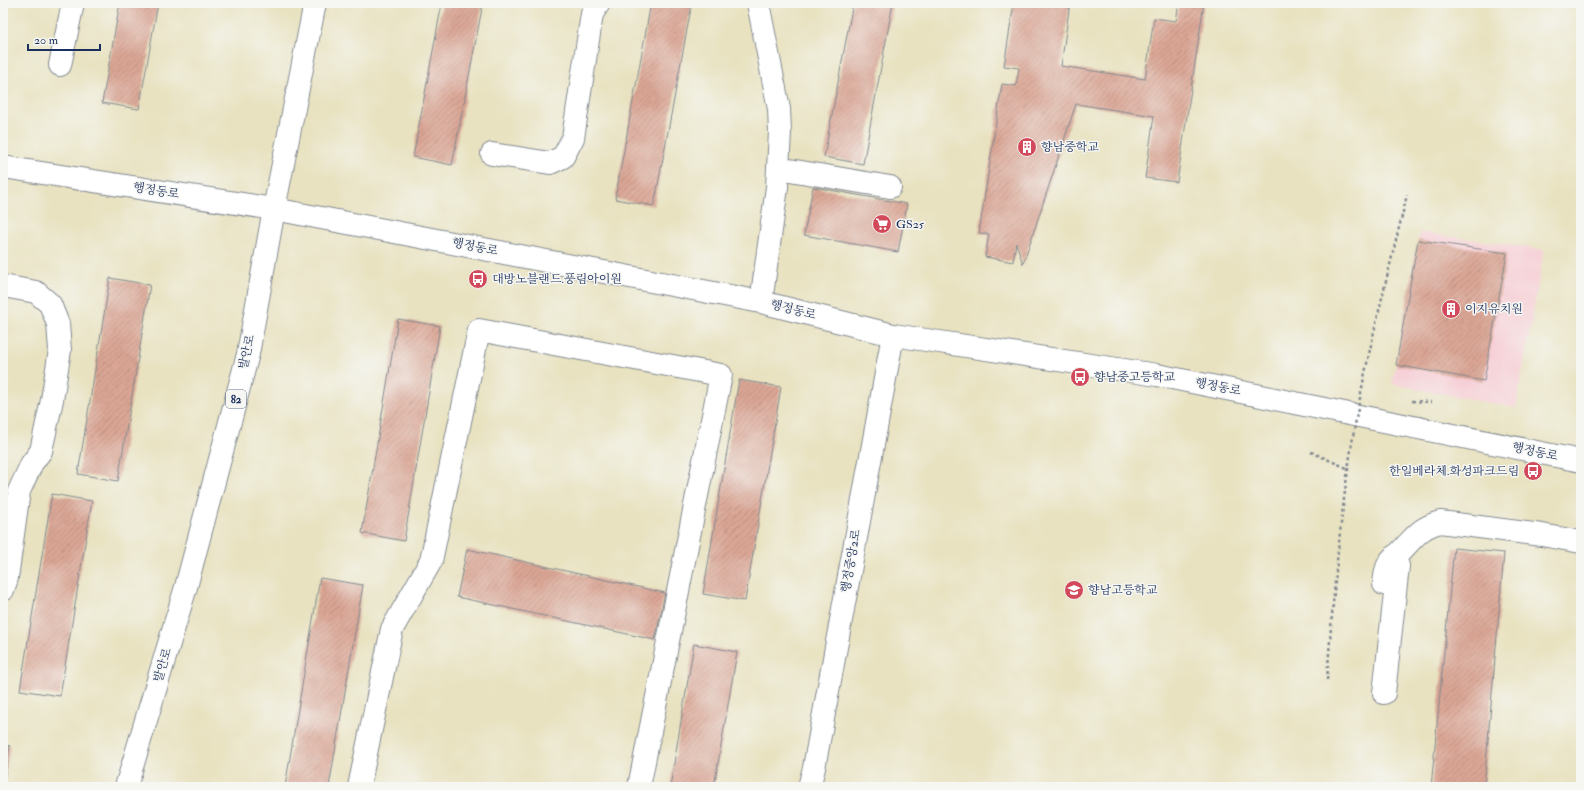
<svg xmlns="http://www.w3.org/2000/svg" width="1584" height="790" font-family="'IM FELL Double Pica','Noto Serif KR',serif">
	<style>
		.built { fill: #f6cfd6 }
		.building { fill: url(#building-hatch) }
		.lines { fill: none; stroke-linecap: round; stroke-linejoin: round }
		.minor-casing { stroke: #82888f; stroke-width: 24 }
		.major-casing { stroke: #82888f; stroke-width: 24 }
		.path { stroke: #82888f; stroke-width: 2.5; stroke-dasharray: 3 3; stroke-linecap: butt }
		.minor { stroke: #fff; stroke-width: 22 }
		.major { stroke: #fff; stroke-width: 22 }
		.path-bridge { stroke: #82888f; stroke-width: 2.5; stroke-dasharray: 3 3; stroke-linecap: butt }
		.labels { text-anchor: middle; dominant-baseline: central; stroke-width: 3; stroke-linejoin: round; paint-order: stroke }
		.shield { fill: #f6f6f2; stroke: #5d6b8a; stroke-width: 1 }
		.shield-label { font-size: 11px; font-weight: bold; fill: #1b2f5e }
		.poi-label { font-size: 12px; fill: #1b2f5e; stroke: #f6f6f2; text-anchor: start }
		.street-label { font-size: 12px; fill: #1b2f5e; stroke: #f6f6f2 }
	</style>
	<defs>
		<pattern id="building-hatch" width="6" height="6" patternUnits="userSpaceOnUse"><rect width="6" height="6" fill="#dba694"/><path d="M-1 1l2-2M0 6l6-6M5 7l2-2" fill="none" stroke="#b1887c"/></pattern>
	</defs>
	<rect width="100%" height="100%" fill="#f6f6f2"/>
	<filter id="ink" filterUnits="userSpaceOnUse"><feTurbulence type="fractalNoise" baseFrequency=".025" numOctaves="2"/><feDisplacementMap in="SourceGraphic" scale="8" xChannelSelector="R" yChannelSelector="G"/><feConvolveMatrix kernelMatrix="1 2 1 2 8 2 1 2 1" color-interpolation-filters="sRGB"/></filter>
	<filter id="wash" filterUnits="userSpaceOnUse"><feTurbulence type="fractalNoise" baseFrequency=".012" numOctaves="4" result="noise"/><feDisplacementMap in="SourceGraphic" scale="16" xChannelSelector="R" yChannelSelector="G"/><feGaussianBlur stdDeviation="0.9" result="paint"/><feColorMatrix in="noise" values="0 0 0 0 0 0 0 0 0 0 0 0 0 0 0 0 0 1.4 0 .05"/><feComposite in="paint" operator="in"/></filter>
	<g filter="url(#wash)">
		<rect width="100%" height="100%" fill="#e8e2c0"/>
		<!-- built -->
		<path class="built" d="M1420 232 1544 250 1516 408 1392 384Z"/>
		<g id="blocks">
			<!-- building -->
			<g class="building">
				<path d="M120 3H158L139 109 102 103Z"/>
				<path d="M442 3H483L452 165 413 157Z"/>
				<path d="M651 3H692L654 206 615 199Z"/>
				<path d="M853 3H893L863 164 824 157Z"/>
				<path d="M1014 3H1070L1061 66 1145 79 1154 18 1176 21 1179 3H1204L1177 182 1145 178 1154 116 1076 104 1023 264 1016 243 1013 262 985 257 989 234 979 233 1002 84 1016 86 1019 68 1004 66Z"/>
				<path d="M813 187 907 204 898 252 804 235Z"/>
				<path d="M1418 240 1507 253 1484 381 1396 365Z"/>
				<path d="M110 278 150 285 118 481 78 474Z"/>
				<path d="M398 319 440 326 404 541 362 533Z"/>
				<path d="M739 380 781 387 745 601 703 594Z"/>
				<path d="M52 494 92 501 60 696 20 690Z"/>
				<path d="M1454 548 1504 553 1484 787H1431Z"/>
				<path d="M467 549 665 593 655 640 457 597Z"/>
				<path d="M320 578 363 585 329 787H285Z"/>
				<path d="M694 644 737 652 714 787H670Z"/>
				<path d="M3 744 10 746 4 781 3 780Z"/>
			</g>
		</g>
	</g>
	<g filter="url(#ink)">
		<use href="#blocks" fill-opacity="0" stroke="#82888f" stroke-width="1"/>
		<g class="lines">
			<!-- minor casing -->
			<g class="minor-casing">
				<g id="minor">
					<path d="M758 3 779 109 780 132 777 187 761 302"/>
					<path d="M60 65 73 3"/>
					<path d="M492 154 550 163 563 157 573 138 592 14 599 3"/>
					<path d="M3 167 274 209 761 302 893 335 1157 375 1581 461"/>
					<path d="M778 168 890 187"/>
					<path d="M3 286 36 292 50 304 58 324 60 350 52 400 41 451 32 463 19 491 7 578 3 590"/>
					<path d="M1384 584C1385 577 1385 570 1389 563 1391 558 1397 555 1400 552 1415 537 1419 528 1440 522L1542 535 1581 542"/>
					<path d="M1384 693 1398 566"/>
					<path d="M359 787 392 629 431 561 479 330 721 375 639 787"/>
					<path d="M809 787 814 768 893 335"/>
				</g>
			</g>
			<!-- major casing -->
			<g class="major-casing">
				<path id="major" d="M126 787 186 587 248 354 274 209 315 3"/>
			</g>
			<!-- path -->
			<g class="path">
				<path d="M1412 401 1431 402"/>
				<path d="M1311 452 1349 469"/>
			</g>
			<!-- minor -->
			<use href="#minor" class="minor"/>
			<!-- major -->
			<use href="#major" class="major"/>
			<!-- path-bridge -->
			<path class="path-bridge" d="M1327 680C1334 585 1342 491 1360 398 1373 330 1391 262 1407 195"/>
		</g>
	</g>
	<!-- icons -->
	<defs>
		<g id="building-disc" transform="scale(1)"><circle r="9.5" fill="#d1495b" stroke="#f6f6f2"/><path d="M-4-6H4V6H1V3H-1V6H-4ZM-2.5-4.3h1.7v1.8h-1.7ZM.8-4.3h1.7v1.8H.8ZM-2.5-1h1.7V.8h-1.7ZM.8-1h1.7V.8H.8Z" fill="#fff"/></g>
		<g id="supermarket-disc" transform="scale(1)"><circle r="9.5" fill="#d1495b" stroke="#f6f6f2"/><path d="M-6-5.5h2.5l.6 2H6L4.5 2H-2.5L-4.4-4H-6ZM-1.5 3.2a1.3 1.3 0 1 0 .1 0ZM3 3.2a1.3 1.3 0 1 0 .1 0Z" fill="#fff"/></g>
		<g id="bus-disc" transform="scale(1)"><circle r="9.5" fill="#d1495b" stroke="#f6f6f2"/><path d="M-5-6H5V4H4V6H2V4H-2V6H-4V4H-5ZM-3.5-4V0h7V-4ZM-3.5 1.2v1.5H-2V1.2ZM2 1.2v1.5H3.5V1.2Z" fill="#fff"/></g>
		<g id="school-disc" transform="scale(1)"><circle r="9.5" fill="#d1495b" stroke="#f6f6f2"/><path d="M0-5L7-2L0 1L-7-2ZM-4 1L0 2.5L4 1V4Q0 6-4 4Z" fill="#fff"/></g>
	</defs>
	<g fill-rule="evenodd">
		<use href="#building-disc" x="1027" y="147"/>
		<use href="#supermarket-disc" x="882" y="224"/>
		<use href="#bus-disc" x="478" y="279"/>
		<use href="#building-disc" x="1451" y="309"/>
		<use href="#bus-disc" x="1080" y="377"/>
		<use href="#bus-disc" x="1533" y="471"/>
		<use href="#school-disc" x="1074" y="590"/>
	</g>
	<g class="labels">
		<!-- shield labels -->
		<rect class="shield" x="226" y="390" width="20" height="18" rx="3"/>
		<g class="shield-label">
			<text x="236" y="399">82</text>
		</g>
		<!-- poi labels -->
		<g class="poi-label">
			<text x="1041" y="147">향남중학교</text>
			<text x="896" y="224">GS25</text>
			<text x="492" y="279">대방노블랜드.풍림아이원</text>
			<text x="1465" y="309">이지유치원</text>
			<text x="1094" y="377">향남중고등학교</text>
			<text x="1519" y="471" text-anchor="end">한일베라체.화성파크드림</text>
			<text x="1088" y="590">향남고등학교</text>
		</g>
		<!-- street labels -->
		<g class="street-label">
			<text transform="translate(156 191) rotate(9)">행정동로</text>
			<text transform="translate(475 247) rotate(11)">행정동로</text>
			<text transform="translate(793 310) rotate(14)">행정동로</text>
			<text transform="translate(247 352) rotate(-78)">발안로</text>
			<text transform="translate(1218 387) rotate(11)">행정동로</text>
			<text transform="translate(1535 452) rotate(12)">행정동로</text>
			<text transform="translate(851 561) rotate(-80)">행정중앙2로</text>
			<text transform="translate(163 665) rotate(-74)">발안로</text>
		</g>
	</g>
	<!-- margin -->
	<rect width="1584" height="790" fill="none" stroke="#f6f6f2" stroke-width="16"/>
	<!-- scale -->
	<path d="M28 44v6h72v-6" fill="none" stroke="#1b2f5e" stroke-width="2"/>
	<text x="34" y="44" font-size="12" fill="#1b2f5e" stroke="#f6f6f2" stroke-width="3" paint-order="stroke">20 m</text>
</svg>
